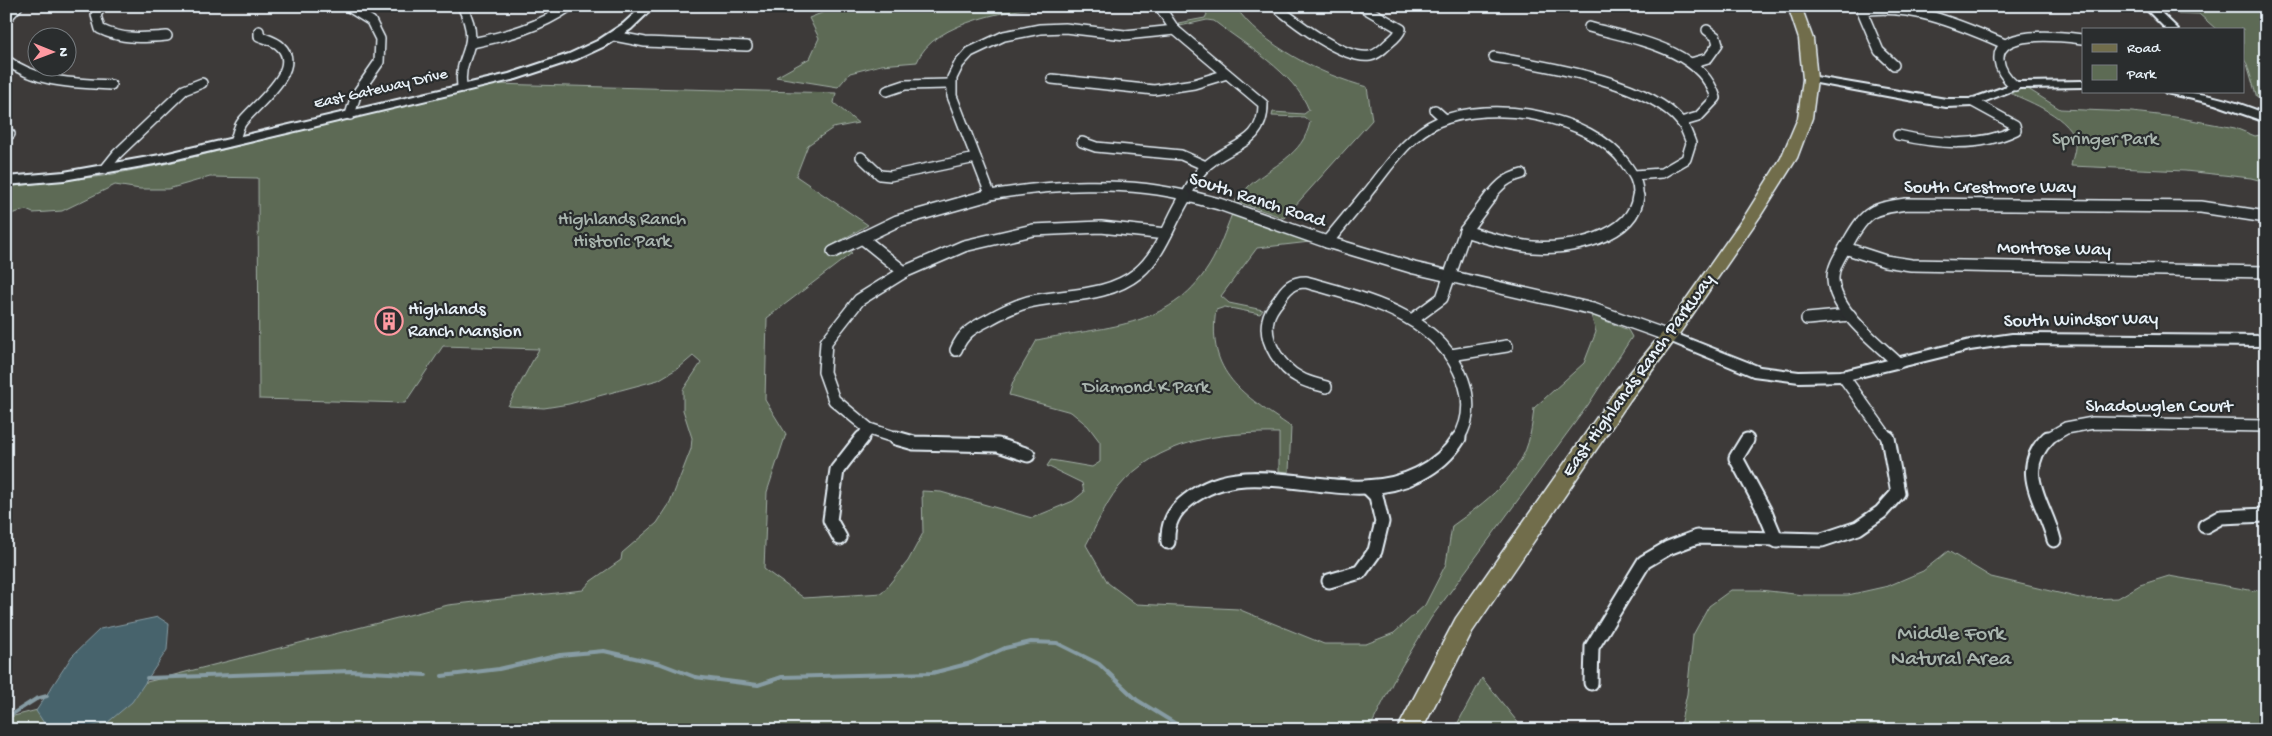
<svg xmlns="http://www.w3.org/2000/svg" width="2272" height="736" font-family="'Gochi Hand',sans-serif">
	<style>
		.green { fill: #5d6b54; stroke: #a2aea6 }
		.water { fill: #47636c; stroke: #879ca4 }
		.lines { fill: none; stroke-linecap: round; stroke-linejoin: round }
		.stream { stroke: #879ca4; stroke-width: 4 }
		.minor-far2-casing { stroke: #e8f1f8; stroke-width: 12 }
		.minor-far1-casing { stroke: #e8f1f8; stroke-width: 14 }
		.minor-casing { stroke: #e8f1f8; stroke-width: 17 }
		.tertiary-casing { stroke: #e8f1f8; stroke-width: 4 }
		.primary-casing { stroke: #e8f1f8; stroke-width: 3 }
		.minor-far2 { stroke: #2a2d2e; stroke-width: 9 }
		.minor-far1 { stroke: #2a2d2e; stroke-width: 11 }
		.minor { stroke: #2a2d2e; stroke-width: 13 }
		.tertiary { fill: #2a2d2e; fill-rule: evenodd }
		.primary { fill: #716d4b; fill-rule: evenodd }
		.labels { text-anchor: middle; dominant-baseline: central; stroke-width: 4.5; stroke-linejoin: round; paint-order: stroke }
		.far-street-label { font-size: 16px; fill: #e8f1f8; stroke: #2a2d2e }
		.park-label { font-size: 19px; fill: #a9b5ae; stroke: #2a2d2e }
		.street-label { font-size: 19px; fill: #e8f1f8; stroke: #2a2d2e }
		.poi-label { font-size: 19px; fill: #e8f1f8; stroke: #2a2d2e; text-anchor: start }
		.near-park-label { font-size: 22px; fill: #a9b5ae; stroke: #2a2d2e }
	</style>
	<rect width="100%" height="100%" fill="#3d3a39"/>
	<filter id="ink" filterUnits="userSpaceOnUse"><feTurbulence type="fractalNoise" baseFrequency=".02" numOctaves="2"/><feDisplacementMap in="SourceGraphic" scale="10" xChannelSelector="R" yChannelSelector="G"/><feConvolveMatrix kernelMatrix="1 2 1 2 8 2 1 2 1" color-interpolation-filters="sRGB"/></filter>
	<g filter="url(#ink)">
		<!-- green -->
		<g class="green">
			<path d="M839 6H1055C1017 8 932 21 917 62L881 65 850 73 838 87 776 77 810 58 819 38 809 18Z"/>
			<path d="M1200 6H1235C1262 46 1322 75 1367 87L1372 120 1284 218 1235 201C1240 196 1244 191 1249 186 1272 165 1303 156 1310 122L1304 117 1272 116 1273 112 1304 114 1309 110C1295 73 1245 45 1214 21L1207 20 1180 26 1178 23 1205 18 1207 14Z"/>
			<path d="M2157 6H2266V96L2257 98 2247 64 2243 58V29H2216L2199 14 2165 13Z"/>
			<path d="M493 84 836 93 834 103 858 123 833 128 808 145 796 176 868 225 829 247 837 254 847 250 852 253 767 318 765 400 786 434 767 492 764 569 804 598 882 593 908 561 923 533 922 491 941 492 1032 518 1073 501 1084 492 1082 483 1047 466 1051 460 1092 467 1100 462V442L1088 426 1071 412 1009 395 1013 382 1037 340C1102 326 1169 330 1209 266 1219 250 1225 231 1232 214L1310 242 1257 248 1221 296 1229 303 1263 310 1260 314 1225 307 1216 310C1206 374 1244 395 1291 427L1289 472 1279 471V433C1221 432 1157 440 1118 488 1105 504 1096 527 1086 545L1108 583 1136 604 1238 609 1324 644H1366L1394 633 1425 605 1446 564 1452 526C1484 503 1522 476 1530 435 1532 426 1533 417 1534 408L1584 363 1596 332 1591 315 1628 330 1632 337 1588 405 1431 618 1397 674 1369 730H685L666 725 642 730H6V718L448 605 583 590 591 581 621 560 622 553 657 523 670 503 691 449 692 438 683 410V390L701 363 693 356 680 367 658 380 569 404 544 408 508 406 539 349 443 346 405 403 259 399 258 178 210 177 168 189H140L115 185 62 211 33 213 26 210 6 215V187L103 176 169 163Z"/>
			<path d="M2025 87 2060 109 2132 112 2175 117 2235 128 2255 136 2266 134V182L2251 178 2185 171 2071 166C2072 159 2076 149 2075 142 2072 118 2030 102 2010 93Z"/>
			<path d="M1948 551 1991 577 2084 599 2118 598 2140 585 2169 576 2255 591 2266 588V730H1679L1687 694 1693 635 1709 606 1731 590H1760L1803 595H1848L1888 586 1923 571Z"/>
			<path d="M1482 678 1524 730H1454Z"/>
		</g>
		<!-- water -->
		<path class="water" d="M158 617 169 624 167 650 132 702 107 723 76 730 48 729 36 711 72 656 100 629Z"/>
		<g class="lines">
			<!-- stream -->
			<g class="stream">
				<path d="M442 676 499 669 560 655 604 651 661 664 695 677 758 685 782 677 932 673 971 663 1005 648 1031 642 1057 643 1099 664 1137 700 1184 729 1190 730"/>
				<path d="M147 678 351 671 426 675"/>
				<path d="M6 718 36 699 47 696"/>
			</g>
			<!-- minor-far2 casing -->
			<g class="minor-far2-casing">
				<g id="minor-far2">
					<path d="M102 6 96 15 100 29C122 40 144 38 167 36"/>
					<path d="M347 6 371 21 380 39 379 62 356 95 350 115"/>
					<path d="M462 6C484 49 457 53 462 87"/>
					<path d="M1159 6 1175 30 1263 104C1264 146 1227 144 1204 168 1196 176 1191 187 1185 197"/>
					<path d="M1275 6C1295 22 1343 60 1370 56 1377 55 1384 48 1389 43 1394 39 1399 35 1401 29L1361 6"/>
					<path d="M6 19 18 6"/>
					<path d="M1589 27C1632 39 1701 48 1716 98L1698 117 1681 122"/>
					<path d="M614 36 645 42 747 46"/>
					<path d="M472 43C507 36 540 27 570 6"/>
					<path d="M1494 57C1544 66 1648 81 1681 122 1686 128 1688 136 1691 143L1686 159 1662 173 1634 175"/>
					<path d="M6 60C37 83 73 83 111 85"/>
					<path d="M1691 63 1708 58 1718 44 1716 37 1707 30"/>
					<path d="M1894 65 1879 51 1862 11C1911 3 1960 25 2005 44"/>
					<path d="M1052 79 1154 90 1194 84 1227 74"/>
					<path d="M2015 86C2007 79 2000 71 1999 60 1996 28 2064 37 2083 39"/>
					<path d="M887 91 905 85 949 84"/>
					<path d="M1435 110 1445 119"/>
					<path d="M6 133 10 134"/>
					<path d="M1898 135C1937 144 1979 148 2016 130L2015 125 1973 102"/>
					<path d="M235 140C237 134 238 127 242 122 255 105 305 69 280 46 275 41 266 39 259 36V31"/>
					<path d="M1082 142 1096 147 1181 155 1206 166"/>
					<path d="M861 157 880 175 890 176 976 158"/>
					<path d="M105 169 117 154 184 90 202 83"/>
					<path d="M990 194 952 96V78L959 64 970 52 1004 36 1040 29 1065 28 1125 35 1175 30"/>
					<path d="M980 197C1046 184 1127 180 1192 197"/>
					<path d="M1364 197C1386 171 1406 136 1438 122 1491 99 1590 115 1625 163 1633 174 1639 182 1638 197"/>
					<path d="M1490 197C1500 184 1507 178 1522 174"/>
				</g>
			</g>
			<!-- minor-far1 casing -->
			<g class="minor-far1-casing">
				<g id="minor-far1">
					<path d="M1188 196 1219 204 1327 242 1414 268 1593 309 1669 336"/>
					<path d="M1465 231C1487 238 1510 245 1533 247 1568 250 1634 238 1638 196"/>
					<path d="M862 238 904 272"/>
					<path d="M1327 242 1365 196"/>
					<path d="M1845 248 1885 261 1911 265 2266 272"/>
					<path d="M833 252 897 221 986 196"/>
					<path d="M1807 319 1850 315"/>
					<path d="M1412 320 1442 298 1465 231 1491 196"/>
					<path d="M956 350C963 333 972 328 988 320 1002 312 1017 304 1033 301 1069 294 1108 297 1138 273 1162 253 1170 221 1186 196"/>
					<path d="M1451 355 1507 346"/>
					<path d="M1898 363C1876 342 1835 312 1833 280 1832 266 1843 252 1849 241 1866 211 1872 209 1906 204L2201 207 2266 217"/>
					<path d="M1843 376 1888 439"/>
					<path d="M1326 387C1317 384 1308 383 1300 378 1282 369 1263 342 1268 320 1269 313 1274 306 1279 300 1286 288 1292 282 1306 282 1367 300 1438 314 1463 380 1470 400 1470 420 1458 439"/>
					<path d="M861 439 869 429"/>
					<path d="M900 439 869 429 834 400 824 372 826 342 859 300 904 272 964 246 1033 230 1101 227 1166 234"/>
					<path d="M2047 439 2066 428 2093 423 2266 426"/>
				</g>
			</g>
			<!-- minor casing -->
			<g class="minor-casing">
				<g id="minor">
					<path d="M896 438 914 443 998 445 1028 455"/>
					<path d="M2048 438C2014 471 2045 503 2054 540"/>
					<path d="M1747 440 1736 458 1764 510 1777 541"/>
					<path d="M2205 526 2221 517 2266 515"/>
					<path d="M840 538 830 520 837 470 862 438"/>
					<path d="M1168 542C1167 524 1173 511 1188 500 1239 459 1307 490 1365 487 1403 486 1439 470 1459 438"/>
					<path d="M1329 581 1360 572 1375 551 1382 522 1376 496 1368 488"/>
					<path d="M1591 683 1592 647 1644 562 1668 548 1697 537 1822 540 1858 528 1881 512 1898 493 1888 438"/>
				</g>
			</g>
			<!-- tertiary casing -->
			<g class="tertiary-casing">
				<g id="tertiary">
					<path d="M643 6H655L631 29 605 46 577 59 516 79 160 163 64 180 6 185V177L64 172 160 155 509 74 569 54 597 41 623 24Z"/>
					<path d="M2143 6H2154L2178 29H2166Z"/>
					<path d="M1810 76 1946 99H1971L2018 82 2083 81V87L2019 88 1973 106 1946 107 1806 81 1804 79Z"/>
					<path d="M2164 91C2200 91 2233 100 2266 114V122L2215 104 2166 93Z"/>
					<path d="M1669 331 1760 367 1799 372 1843 371 1970 340 2012 334 2266 336V346L2012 344 1970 350 1843 381 1799 382 1753 376 1664 339 1662 336 1664 333Z"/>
				</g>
			</g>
			<!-- primary casing -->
			<g class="primary-casing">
				<path id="primary" d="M1788 6H1801L1813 39 1817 79 1812 118 1797 158 1761 215 1675 340 1630 400 1472 632 1422 730H1397L1456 618 1616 390 1663 332 1746 214 1781 158 1798 118 1803 79 1799 39Z"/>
			</g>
			<!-- minor-far2 -->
			<use href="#minor-far2" class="minor-far2"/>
			<!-- minor-far1 -->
			<use href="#minor-far1" class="minor-far1"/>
			<!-- minor -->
			<use href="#minor" class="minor"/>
			<!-- tertiary -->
			<use href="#tertiary" class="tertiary"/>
			<!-- primary -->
			<use href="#primary" class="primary"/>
		</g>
	</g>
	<!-- icons -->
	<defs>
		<g id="building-ring" transform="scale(1.4375)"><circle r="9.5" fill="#2a2d2e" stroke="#ff9aa2" stroke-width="1.5"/><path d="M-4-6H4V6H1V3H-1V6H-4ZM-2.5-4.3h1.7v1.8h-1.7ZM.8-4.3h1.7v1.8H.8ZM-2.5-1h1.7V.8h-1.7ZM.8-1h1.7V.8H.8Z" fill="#ff9aa2"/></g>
	</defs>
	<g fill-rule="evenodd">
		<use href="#building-ring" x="389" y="321"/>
	</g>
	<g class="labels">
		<!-- far-street labels -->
		<g class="far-street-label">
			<text transform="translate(381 90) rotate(-13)">East Gateway Drive</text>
		</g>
		<!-- park labels -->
		<g class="park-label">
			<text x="2105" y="140">Springer Park</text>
			<text x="622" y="220">Highlands Ranch<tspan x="622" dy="22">Historic Park</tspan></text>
			<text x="1146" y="388">Diamond K Park</text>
		</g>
		<!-- street labels -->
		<g class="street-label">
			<text x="1990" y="188">South Crestmore Way</text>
			<text transform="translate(1257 201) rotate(18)">South Ranch Road</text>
			<text transform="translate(2054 250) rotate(1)">Montrose Way</text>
			<text transform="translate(2081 321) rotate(-1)">South Windsor Way</text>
			<text transform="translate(1639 376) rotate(-54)">East Highlands Ranch Parkway</text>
			<text x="2159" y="407">Shadowglen Court</text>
		</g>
		<!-- poi labels -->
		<g class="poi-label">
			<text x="408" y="310">Highlands<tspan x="408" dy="22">Ranch Mansion</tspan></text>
		</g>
		<!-- near-park labels -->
		<g class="near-park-label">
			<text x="1951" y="635">Middle Fork<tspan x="1951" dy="25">Natural Area</tspan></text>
		</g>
	</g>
	<!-- margin -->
	<rect width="2272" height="736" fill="none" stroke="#2a2d2e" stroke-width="25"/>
	<rect x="12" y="12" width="2247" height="711" fill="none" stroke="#e8f1f8" stroke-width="2" filter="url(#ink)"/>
	<!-- legend -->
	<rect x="2082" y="28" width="162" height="65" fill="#2a2d2e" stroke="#767b7f"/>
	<rect x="2092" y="44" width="25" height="8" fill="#716d4b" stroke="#767b7f"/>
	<text x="2127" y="52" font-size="15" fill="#e8f1f8">Road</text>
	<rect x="2092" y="65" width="25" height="15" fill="#5d6b54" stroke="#767b7f"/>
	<text x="2127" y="78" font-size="15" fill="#e8f1f8">Park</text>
	<!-- north arrow -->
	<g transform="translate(52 52) rotate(91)"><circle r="24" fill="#2a2d2e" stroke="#767b7f"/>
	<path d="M0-4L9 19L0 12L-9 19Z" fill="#ff9aa2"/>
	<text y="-8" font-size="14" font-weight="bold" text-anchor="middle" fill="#e8f1f8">N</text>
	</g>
</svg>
